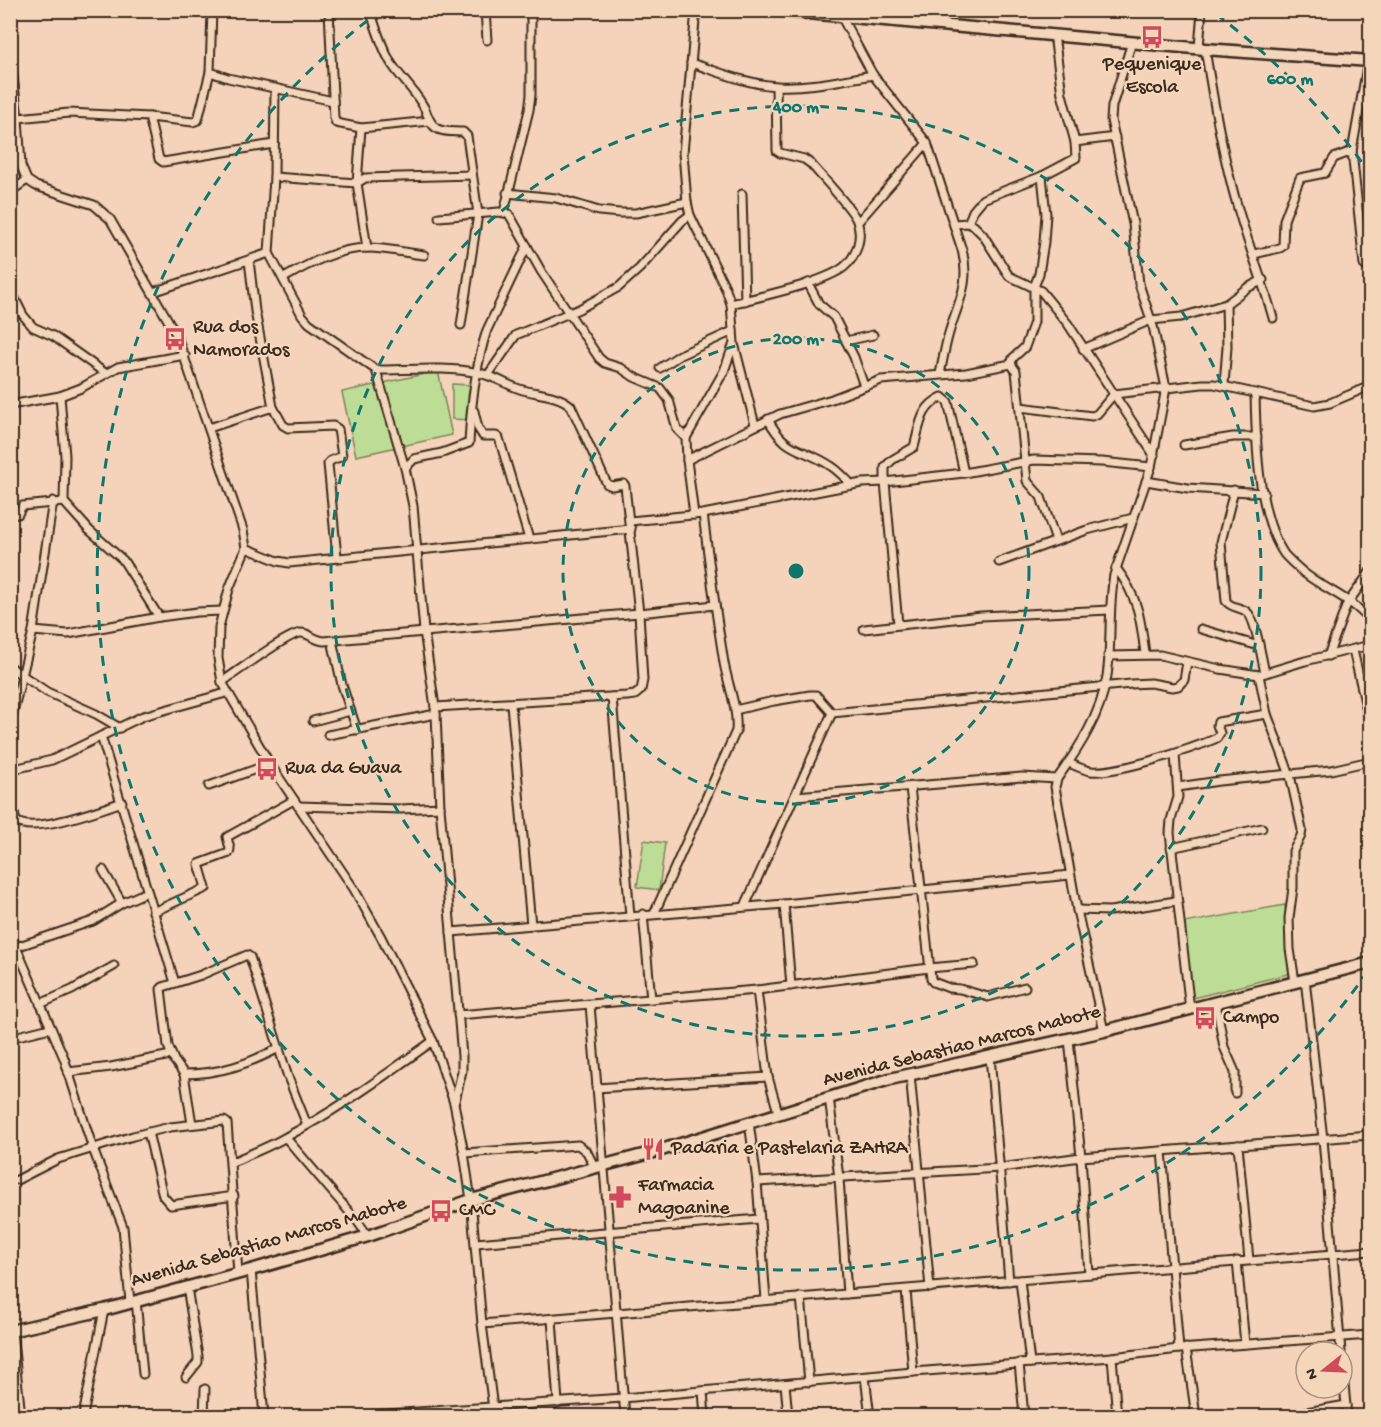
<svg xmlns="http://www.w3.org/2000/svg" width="1381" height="1427" font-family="'Gochi Hand',sans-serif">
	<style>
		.pitch { fill: #bddd96; stroke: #7c845a; stroke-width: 1.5 }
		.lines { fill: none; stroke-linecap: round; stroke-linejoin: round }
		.minor-casing { stroke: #3b2a1e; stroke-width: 11 }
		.secondary-casing { stroke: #3b2a1e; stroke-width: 15 }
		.minor { stroke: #f4d6ba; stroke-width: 7 }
		.secondary { stroke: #f4d6ba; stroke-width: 10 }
		.ring { fill: none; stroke: #0f766e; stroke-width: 3; stroke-dasharray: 10 8 }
		.labels { text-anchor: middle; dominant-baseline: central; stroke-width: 5; stroke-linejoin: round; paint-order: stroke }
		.poi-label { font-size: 20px; fill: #3b2a1e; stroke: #f4d6ba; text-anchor: start }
		.street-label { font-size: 20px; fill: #3b2a1e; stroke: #f4d6ba }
		.centre { fill: #0f766e; stroke: #f4d6ba; stroke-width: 3 }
		.ring-label { font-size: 18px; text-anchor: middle; font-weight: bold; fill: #0f766e; stroke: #f4d6ba; stroke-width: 5; stroke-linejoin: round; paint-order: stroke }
	</style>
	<rect width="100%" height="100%" fill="#f5d3ba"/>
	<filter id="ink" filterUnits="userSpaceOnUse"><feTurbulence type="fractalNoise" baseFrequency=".0167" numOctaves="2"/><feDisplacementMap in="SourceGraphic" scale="12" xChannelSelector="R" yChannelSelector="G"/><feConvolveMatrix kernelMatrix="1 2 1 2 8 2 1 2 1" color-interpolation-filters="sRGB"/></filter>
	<g filter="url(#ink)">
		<!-- pitch -->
		<g class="pitch">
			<path d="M438 371 452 435 356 456 342 392Z"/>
			<path d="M452 384 472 385V420L452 419Z"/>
			<path d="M644 840 665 843 659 890 637 887Z"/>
			<path d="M1285 905 1292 973 1193 998 1184 923Z"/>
		</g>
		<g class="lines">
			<!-- minor casing -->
			<g class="minor-casing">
				<g id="minor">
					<path d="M212 10 210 72 228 78 333 101"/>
					<path d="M329 10 334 118 336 123 361 128 430 121"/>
					<path d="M370 10C376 28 381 46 391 63 400 77 413 89 422 104 427 111 428 122 436 128 443 133 455 131 463 132L467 136 478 214 461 325"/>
					<path d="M485 10 487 40"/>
					<path d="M841 16 873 75 927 143 962 250C971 284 958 302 949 333 945 346 943 360 940 374"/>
					<path d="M942 25 943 10"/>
					<path d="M1054 35 1062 94 1075 142"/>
					<path d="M10 38 12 10"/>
					<path d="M1199 48 1202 10"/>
					<path d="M1205 49C1214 104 1223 158 1239 212 1249 247 1263 282 1273 318"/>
					<path d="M10 52 18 118 21 166 27 180 36 186 94 205 110 219 177 336 243 530 246 548 229 589 219 627 218 658 222 682 270 764 354 889 381 937 433 1041 454 1103 464 1153 471 1200 482 1324 494 1416"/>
					<path d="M1368 61 1352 151 1364 265 1370 269"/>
					<path d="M691 63C719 72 747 84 776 86 808 88 841 80 873 75"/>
					<path d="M275 88 274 177 269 253 302 315 309 323 376 370 405 468 413 506 424 631 436 714 440 807 462 1056V1071L455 1101"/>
					<path d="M149 117 193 122 198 120 210 72"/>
					<path d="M18 118 69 113 149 117 159 159 163 162 274 144"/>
					<path d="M361 128 357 183 367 248"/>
					<path d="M274 177 357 183 365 178 472 175"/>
					<path d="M10 192 27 180"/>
					<path d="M507 193 556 198 599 211 620 213H636L687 202"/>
					<path d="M742 194 745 301"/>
					<path d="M504 212 529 110 531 95V10"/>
					<path d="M439 217 499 212 509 214 541 271 599 358 605 363 621 368 634 377 660 388 669 400 677 429 686 438"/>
					<path d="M858 222 927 143"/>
					<path d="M968 223 973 211 983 199 1042 176 1076 158 1075 142 1115 137"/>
					<path d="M954 224 968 223 974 226 983 235 1009 276 1041 291 1068 324 1154 455"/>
					<path d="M1254 254 1280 248 1283 246 1284 220 1300 178 1325 173 1334 158 1352 151"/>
					<path d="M249 260 255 311 273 407 283 425 288 428 333 426 338 429 342 456 330 461 328 464 337 557"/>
					<path d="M284 278C308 264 338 248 368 248 386 248 406 253 424 255"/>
					<path d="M808 283 819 304 834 317 854 357 864 386"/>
					<path d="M10 289 23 315 33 327 53 336 105 373"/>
					<path d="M153 292 269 253"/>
					<path d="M731 304C758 297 824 283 844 267 857 256 863 237 857 221 853 209 821 176 811 164L804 159 780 153 777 151 776 86"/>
					<path d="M846 341 873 335"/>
					<path d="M735 347 755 425"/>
					<path d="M1083 349 1151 320 1181 317 1226 304 1247 288 1263 280"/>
					<path d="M1011 364 1013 358 1025 347 1034 322V287L1039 274 1044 242 1046 214 1042 176"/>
					<path d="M660 368 680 355 733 331"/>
					<path d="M376 370C409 370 447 366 479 373 495 376 508 386 523 390 538 394 560 395 571 406L607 484 612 486 624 484 625 486 639 613 643 680 641 690 635 695 627 696 435 707"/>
					<path d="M488 375 516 335 579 309 619 287 640 268 682 221 690 215"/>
					<path d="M1224 385 1227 347 1226 304"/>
					<path d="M1255 393C1256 440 1257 514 1284 554 1290 561 1297 567 1304 573 1326 590 1353 599 1370 621"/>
					<path d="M60 396 65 456 64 502 89 530 123 560 159 617"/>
					<path d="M10 405 60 396 81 388 118 367 185 355"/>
					<path d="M1020 407 1092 416 1097 414 1114 394 1202 384H1214L1314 406 1330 403 1370 386"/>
					<path d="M474 411 478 428 483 436H496L499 438 529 539"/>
					<path d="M768 419C786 454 803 447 831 466 839 471 845 478 852 485"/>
					<path d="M209 428 273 407"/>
					<path d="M1184 445 1233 437H1257"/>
					<path d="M687 460 780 414 832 399 881 380 966 373 1011 364 1016 371 1027 481 1041 497 1056 541"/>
					<path d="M405 468 414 459 442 453 469 443C471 405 475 367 487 330L527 246"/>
					<path d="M1146 481 1188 488 1264 493"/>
					<path d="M1234 490 1221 542 1226 601C1232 609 1240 606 1247 612 1256 619 1262 661 1265 673"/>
					<path d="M10 515 18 514 22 506 64 502"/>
					<path d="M694 515 687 460 686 438 724 371 734 343 731 304 725 287 690 215 687 202 683 153 696 10"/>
					<path d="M630 521 703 514 862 483 885 482 964 473 1034 460 1102 462 1151 467"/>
					<path d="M246 548 278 561 289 563 631 529"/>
					<path d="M999 562 1087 530 1133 518"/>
					<path d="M1116 568C1138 596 1141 620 1145 654"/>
					<path d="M898 624 885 482V467L892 460 914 447C920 426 920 407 942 397L948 402 964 473"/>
					<path d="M864 629 981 616 1110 610"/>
					<path d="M1201 629 1259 646"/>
					<path d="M33 631 68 634 159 617 197 612 222 611"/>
					<path d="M332 640 342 685 357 730"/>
					<path d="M1353 650 1370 724"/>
					<path d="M1108 656 1160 655 1220 669 1259 675 1305 661 1370 645"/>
					<path d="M1328 656 1347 604 1370 572"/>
					<path d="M10 667 47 692 96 714 120 728"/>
					<path d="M1259 675 1267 714 1290 775 1302 830 1301 836 1293 851V888L1289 918 1290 949 1295 982"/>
					<path d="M222 682C234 674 291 631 302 633 310 634 314 640 324 641L639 613 715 605"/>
					<path d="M612 697 630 916"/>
					<path d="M511 704 531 925"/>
					<path d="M735 710 774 701 810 695H816L832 713 1131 684 1151 683 1172 687 1178 686 1184 680 1187 662"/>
					<path d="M313 721 350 711"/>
					<path d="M10 725 33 631 53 501"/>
					<path d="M328 735 436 714"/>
					<path d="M101 736 175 983"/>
					<path d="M1175 754 1178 797 1171 820 1170 833 1190 1010"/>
					<path d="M1069 763C1076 766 1083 770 1091 771 1116 774 1192 749 1217 738L1220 733 1217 725 1218 722 1267 714"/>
					<path d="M10 770 52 760 143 716 226 693"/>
					<path d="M209 786 270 764"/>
					<path d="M910 787 931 979 933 982 949 988 960 989 988 997 1025 987"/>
					<path d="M1178 787 1219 781 1331 770 1370 761"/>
					<path d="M796 796 1022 777 1057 779"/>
					<path d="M10 798 16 821C33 835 102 809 122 802"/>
					<path d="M298 806 401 809 440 807"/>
					<path d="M1171 848 1262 828"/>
					<path d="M103 870 122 903"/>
					<path d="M784 904 791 986"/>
					<path d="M745 906 832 713"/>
					<path d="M1077 910 1110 911 1176 901"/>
					<path d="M153 912 206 888 199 864 229 853 230 849 227 837 294 800"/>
					<path d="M643 914 651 999"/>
					<path d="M654 914 736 731C738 708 728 685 724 663 716 613 709 564 703 514"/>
					<path d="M451 932 784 904 1070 875"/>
					<path d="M10 933 64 1058 93 1149 123 1227 130 1302"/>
					<path d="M10 946 16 947 93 921 122 903 147 892"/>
					<path d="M1305 979 1323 1139 1341 1352"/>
					<path d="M757 990 768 1077 778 1112"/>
					<path d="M1216 1003 1224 1047 1235 1072V1093"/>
					<path d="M40 1004 72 990 114 966"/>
					<path d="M590 1005 625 1416"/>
					<path d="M458 1015 757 990 929 968 974 964"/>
					<path d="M1104 1031 1077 910 1055 787 1057 779C1079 748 1101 715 1107 676 1112 643 1108 609 1114 575L1151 467 1166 388 1153 326 1139 284 1133 224 1111 120 1112 106 1132 42"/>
					<path d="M10 1038 50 1028"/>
					<path d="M1069 1039 1081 1157 1089 1274"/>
					<path d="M990 1056 1009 1281"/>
					<path d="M68 1072 111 1067 171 1055"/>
					<path d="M184 1074C220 1074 248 1064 279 1048"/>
					<path d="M910 1074 930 1288"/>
					<path d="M596 1088 768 1077"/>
					<path d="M829 1097 839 1178 847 1294"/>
					<path d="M749 1122 757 1182 766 1300"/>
					<path d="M192 1124 184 1074 174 1060 168 1046 161 989 163 987 201 975 247 955 250 957 288 1077 307 1125"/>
					<path d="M148 1132 163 1196 171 1205 234 1196"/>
					<path d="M286 1138 358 1222 368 1236"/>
					<path d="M1238 1145 1249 1260"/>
					<path d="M1162 1151 1179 1349"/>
					<path d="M464 1153 578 1145 587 1152 595 1168"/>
					<path d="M232 1162C250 1154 269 1147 286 1137 338 1110 385 1075 433 1041"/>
					<path d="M17 1180 58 1159 133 1136 170 1127 224 1121 227 1123 238 1273"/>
					<path d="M757 1182 1000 1168 1081 1157 1370 1135"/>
					<path d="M476 1243 759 1219"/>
					<path d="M1237 1261 1245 1344"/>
					<path d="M251 1270 264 1416"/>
					<path d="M1020 1280 1030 1363"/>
					<path d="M906 1290 913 1372"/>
					<path d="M801 1297 809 1382"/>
					<path d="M136 1300 143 1374"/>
					<path d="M552 1319 558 1403"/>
					<path d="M482 1324 1370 1251"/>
					<path d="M12 1331 21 1416"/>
					<path d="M1186 1348 1196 1416"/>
					<path d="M1112 1357 1117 1416"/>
					<path d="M1019 1363 1024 1416"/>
					<path d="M1342 1363 1347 1416"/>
					<path d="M186 1377 198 1362V1356L187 1287"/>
					<path d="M865 1377 870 1416"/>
					<path d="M785 1384 788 1416"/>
					<path d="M703 1391 705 1416"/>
					<path d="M83 1416 104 1310"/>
					<path d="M204 1416 205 1389"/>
					<path d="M358 1416 623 1398 913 1372 1112 1357 1179 1349 1370 1335"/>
					<path d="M1284 1416 1346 1405"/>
				</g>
			</g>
			<!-- secondary casing -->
			<g class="secondary-casing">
				<g id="secondary">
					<path d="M774 10 1205 49 1370 61"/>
					<path d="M10 1331 104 1310 251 1270 368 1236 471 1200 658 1151 890 1079 1104 1031 1370 963"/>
				</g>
			</g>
			<!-- minor -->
			<use href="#minor" class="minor"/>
			<!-- secondary -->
			<use href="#secondary" class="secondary"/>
		</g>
	</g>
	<!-- distance rings -->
	<g class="ring">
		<circle cx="796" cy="571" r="233"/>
		<circle cx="796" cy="571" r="465"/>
		<path d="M1368 971A698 698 0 1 1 376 14M1216 14A698 698 0 0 1 1368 171"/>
	</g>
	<!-- icons -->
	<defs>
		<g id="bus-bare" transform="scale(1.8)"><path d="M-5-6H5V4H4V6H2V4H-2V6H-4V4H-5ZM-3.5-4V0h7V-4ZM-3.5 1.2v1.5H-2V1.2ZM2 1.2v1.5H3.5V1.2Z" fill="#d1495b" stroke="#f4d6ba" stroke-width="2.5" paint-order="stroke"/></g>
		<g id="restaurant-bare" transform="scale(1.8)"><path d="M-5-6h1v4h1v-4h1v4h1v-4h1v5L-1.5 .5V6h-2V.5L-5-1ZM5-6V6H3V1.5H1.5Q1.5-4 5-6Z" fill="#d1495b" stroke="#f4d6ba" stroke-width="2.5" paint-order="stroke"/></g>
		<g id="pharmacy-bare" transform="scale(1.8)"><path d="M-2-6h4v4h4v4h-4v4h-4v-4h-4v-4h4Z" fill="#d1495b" stroke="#f4d6ba" stroke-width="2.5" paint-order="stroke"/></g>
	</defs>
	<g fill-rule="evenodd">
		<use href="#bus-bare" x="1152" y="37"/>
		<use href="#bus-bare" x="175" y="339"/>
		<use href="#bus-bare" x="267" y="769"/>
		<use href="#bus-bare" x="1205" y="1018"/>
		<use href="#restaurant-bare" x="653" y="1149"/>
		<use href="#pharmacy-bare" x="620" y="1197"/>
		<use href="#bus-bare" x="441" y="1211"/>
	</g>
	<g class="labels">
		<!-- poi labels -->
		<g class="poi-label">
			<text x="1152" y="65" text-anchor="middle">Pequenique<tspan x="1152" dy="23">Escola</tspan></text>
			<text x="193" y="328">Rua dos<tspan x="193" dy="23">Namorados</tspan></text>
			<text x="285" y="769">Rua da Guava</text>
			<text x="1223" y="1018">Campo</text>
			<text x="671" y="1149">Padaria e Pastelaria ZAHRA</text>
			<text x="638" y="1186">Farmacia<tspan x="638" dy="23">Magoanine</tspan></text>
			<text x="459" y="1211">CMC</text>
		</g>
		<!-- street labels -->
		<g class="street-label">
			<text transform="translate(962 1047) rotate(-14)">Avenida Sebastiao Marcos Mabote</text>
			<text transform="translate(269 1243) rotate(-16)">Avenida Sebastiao Marcos Mabote</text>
		</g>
	</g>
	<circle cx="796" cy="571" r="9" class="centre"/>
	<g class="ring-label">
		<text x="1290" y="84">600 m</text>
		<text x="796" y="112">400 m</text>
		<text x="796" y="344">200 m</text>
	</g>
	<!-- margin -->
	<rect width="1381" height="1427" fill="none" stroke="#f4d6ba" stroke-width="36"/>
	<rect x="18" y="18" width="1345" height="1391" fill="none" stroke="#3b2a1e" stroke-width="2" filter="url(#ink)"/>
	<!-- north arrow -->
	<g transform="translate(1324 1370) rotate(252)"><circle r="28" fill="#f4d6ba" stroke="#aa917c" stroke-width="1.5"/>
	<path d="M0-4.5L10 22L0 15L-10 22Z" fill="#d1495b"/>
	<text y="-9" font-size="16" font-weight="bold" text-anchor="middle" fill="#3b2a1e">N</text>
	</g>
</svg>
